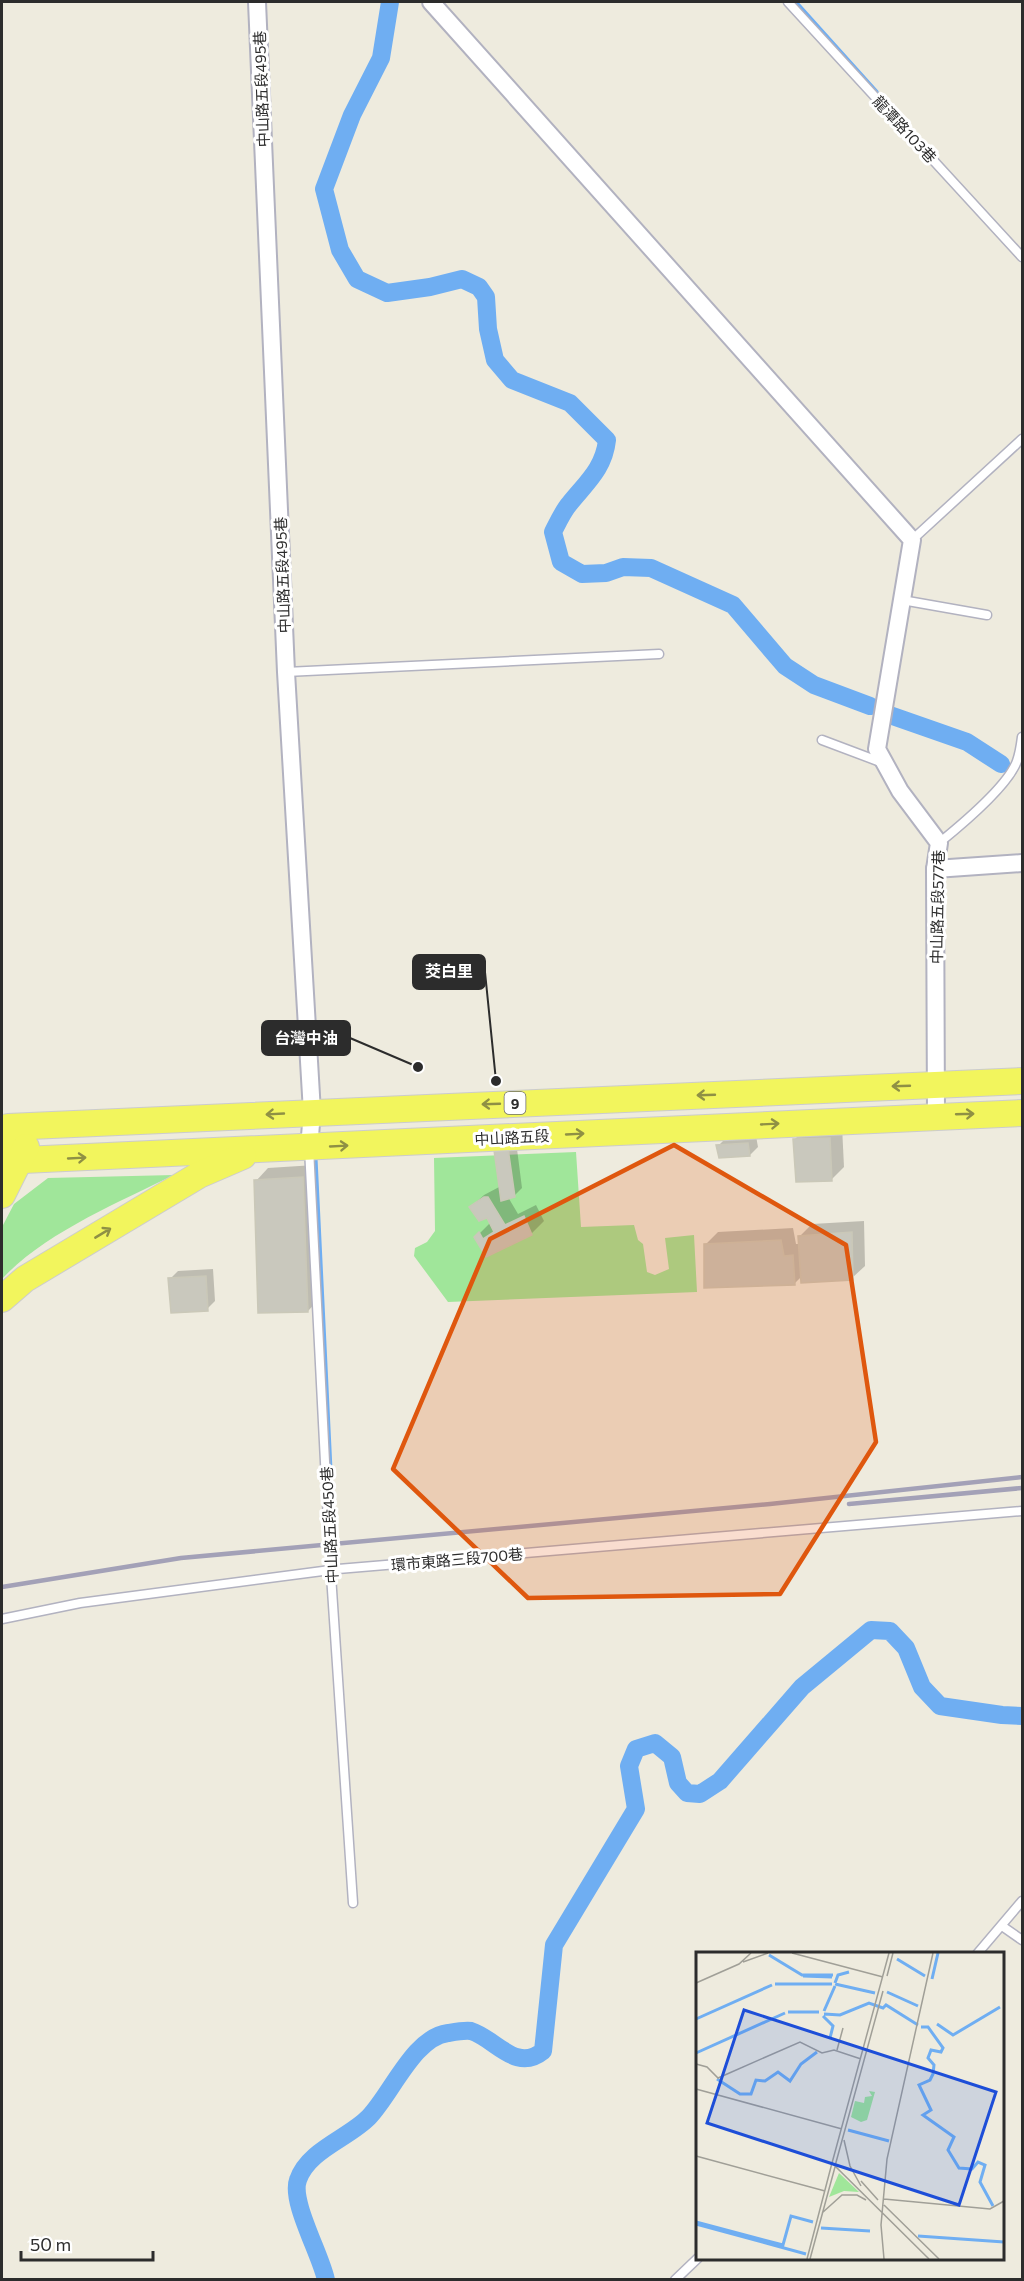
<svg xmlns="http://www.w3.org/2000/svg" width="1024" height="2281" font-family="Commissioner,'Noto Sans TC',sans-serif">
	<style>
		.green { fill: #a0e69a }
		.shadow { fill: #0003 }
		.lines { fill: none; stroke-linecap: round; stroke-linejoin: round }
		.stream { stroke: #6faef2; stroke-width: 5 }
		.canal { stroke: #6faef2; stroke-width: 18 }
		.building { fill: #c9c8bd; stroke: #cac8b8; stroke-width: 1.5 }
		.service-casing { stroke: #b2b2c0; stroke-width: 11 }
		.minor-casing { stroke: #b2b2c0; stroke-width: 20 }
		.primary-casing { stroke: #ccc; stroke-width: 28 }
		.service { stroke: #fff; stroke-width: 8 }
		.minor { stroke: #fff; stroke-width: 16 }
		.primary { stroke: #f2f55d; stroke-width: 26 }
		.rail { stroke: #a3a1b7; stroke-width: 4.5 }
		.oneway { stroke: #8f9044 }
		.marked { fill: #df570e; fill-opacity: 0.2; stroke: #df570e; stroke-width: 4.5; stroke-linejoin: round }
		.labels { text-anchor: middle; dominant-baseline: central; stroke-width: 6; stroke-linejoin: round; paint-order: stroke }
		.shield { fill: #fff; stroke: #6b6b6b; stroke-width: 1.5 }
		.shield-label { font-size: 14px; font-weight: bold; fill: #2c2c2c }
		.street-label { font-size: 15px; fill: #2c2c2c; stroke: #fff }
		.inset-river { fill: none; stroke: #6faef2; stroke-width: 3 }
		.inset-road { fill: none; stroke: #a09f97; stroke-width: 1.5 }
		.view { fill: #1d4ed8; fill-opacity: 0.15; stroke: #1d4ed8; stroke-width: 3 }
		.inset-edge { fill: none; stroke: #2c2c2c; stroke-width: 3 }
		.leader { fill: none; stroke: #2c2c2c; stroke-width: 2 }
		.callout-dot { fill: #2c2c2c; stroke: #fff; stroke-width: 2 }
		.callout { fill: #2c2c2c; stroke: #2c2c2c; stroke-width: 2 }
		.callout-label { font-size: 16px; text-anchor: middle; font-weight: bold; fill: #fff }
	</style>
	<rect width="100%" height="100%" fill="#eeebde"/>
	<!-- green -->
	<g class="green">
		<path d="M576 1152 581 1227 634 1225 638 1240 643 1244 647 1272 655 1275 669 1269 665 1238 694 1235 697 1292 448 1302 414 1256 415 1248 427 1242 435 1231 434 1158Z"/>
		<path d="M174 1175C119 1202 43 1234 2 1279V1227L14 1204 48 1178Z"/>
	</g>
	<!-- shadow -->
	<g class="shadow">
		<path d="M842 1126 844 1167 831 1180 794 1140 807 1127Z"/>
		<path d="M756 1136 758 1147 750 1155 718 1146 726 1138Z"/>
		<path d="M516 1141 522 1188 514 1196 508 1197 518 1214 536 1205 544 1221 532 1233 487 1255 476 1237 491 1222 488 1216 471 1207 484 1195 501 1186 496 1150Z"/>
		<path d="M315 1165 320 1298 308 1311 256 1181 268 1168Z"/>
		<path d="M864 1221 865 1266 852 1278 802 1276 795 1283 705 1245 718 1232 793 1228 796 1244H800V1236L812 1224Z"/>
		<path d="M213 1269 215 1301 207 1309 170 1279 178 1271Z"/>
	</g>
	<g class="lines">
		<!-- stream -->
		<g class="stream">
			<path d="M795 2 876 92"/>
			<path d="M315 1158 333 1532"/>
		</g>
		<!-- canal -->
		<g class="canal">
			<path d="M390 2 381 58 352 115 324 189 340 250 357 279 387 293 430 287 462 279 479 287 486 297 488 329 495 360 512 380 570 403 607 440C604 468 587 482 570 503 563 511 558 522 553 532L561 562 582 574 606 573 623 567 651 568 733 605 785 666 814 685 870 706"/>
			<path d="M884 713 967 742 1001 764"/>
			<path d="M326 2280C321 2255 290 2201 298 2180 308 2150 349 2138 369 2117 392 2093 414 2037 448 2033 454 2032 465 2030 471 2031 496 2039 516 2073 543 2051L554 1945 636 1809 629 1766 636 1749 655 1743 672 1757 678 1783 687 1793 700 1794 720 1781 802 1687 871 1630 890 1631 906 1648 922 1687 940 1706 1002 1715 1022 1716"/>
		</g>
	</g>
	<!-- building -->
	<g class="building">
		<path d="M830 1138 832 1181 796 1182 793 1139Z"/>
		<path d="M748 1143 750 1156 719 1158 716 1145Z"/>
		<path d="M508 1148 515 1197 501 1201 494 1150Z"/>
		<path d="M303 1177 308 1312 258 1313 254 1180Z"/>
		<path d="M484 1197H488L505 1225 524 1216 532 1235 486 1257 474 1237 479 1232 483 1239 494 1232 487 1218 479 1221 469 1207Z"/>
		<path d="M852 1232 853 1280 801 1283 798 1236Z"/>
		<path d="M781 1240 784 1256 793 1255 795 1285 704 1288V1244Z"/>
		<path d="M206 1276 208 1311 171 1313 168 1278Z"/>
	</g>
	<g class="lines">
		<!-- service casing -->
		<g class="service-casing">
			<g id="service">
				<path d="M788 2 1022 257"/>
				<path d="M912 540 1022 439"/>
				<path d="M902 600 987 615"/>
				<path d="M286 672 659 654"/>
				<path d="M822 740 883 763"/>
				<path d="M939 843C960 826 1008 786 1017 761 1020 753 1021 745 1022 737"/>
				<path d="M309 1148 330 1560 353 1903"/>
				<path d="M2 1619 80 1603 338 1569 1022 1511"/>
				<path d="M1002 1926 1022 1940"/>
				<path d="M977 1954 1022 1901"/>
				<path d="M675 2280 698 2258"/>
			</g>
		</g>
		<!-- minor casing -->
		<g class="minor-casing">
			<g id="minor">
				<path d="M257 2 286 672 312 1112 309 1148"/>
				<path d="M431 2 912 540 877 749 900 791 939 843 935 869 936 1115"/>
				<path d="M935 869 1022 863"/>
			</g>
		</g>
		<!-- primary casing -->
		<g class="primary-casing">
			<g id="primary">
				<path d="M2 1140 8 1127 1022 1081"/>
				<path d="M2 1161 1022 1113"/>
				<path d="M2 1195 26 1147"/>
				<path d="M2 1299 25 1279 199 1175 243 1156"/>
			</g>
		</g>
		<!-- service -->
		<use href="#service" class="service"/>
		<!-- minor -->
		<use href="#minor" class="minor"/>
		<!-- primary -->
		<use href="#primary" class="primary"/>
		<!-- rail -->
		<g class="rail">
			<path d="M849 1504 1022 1488"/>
			<path d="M2 1587 181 1558 770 1504 1022 1477"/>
		</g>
	</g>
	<!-- one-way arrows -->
	<defs><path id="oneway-shaft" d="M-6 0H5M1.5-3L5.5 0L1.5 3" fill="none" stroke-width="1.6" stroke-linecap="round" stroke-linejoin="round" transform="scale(1.5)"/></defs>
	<g class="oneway">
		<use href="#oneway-shaft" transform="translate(901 1086) rotate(178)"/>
		<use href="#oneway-shaft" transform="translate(706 1095) rotate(178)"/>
		<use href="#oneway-shaft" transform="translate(491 1104) rotate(178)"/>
		<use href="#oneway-shaft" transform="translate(275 1114) rotate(177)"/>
		<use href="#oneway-shaft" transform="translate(965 1114) rotate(-2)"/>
		<use href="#oneway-shaft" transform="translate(770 1124) rotate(-3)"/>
		<use href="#oneway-shaft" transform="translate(575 1134) rotate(-3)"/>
		<use href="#oneway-shaft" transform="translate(339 1146) rotate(-3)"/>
		<use href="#oneway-shaft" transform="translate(77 1158) rotate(-3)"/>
		<use href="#oneway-shaft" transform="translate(103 1233) rotate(-31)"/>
	</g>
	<!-- marked area -->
	<path class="marked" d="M674 1145 846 1245 876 1442 780 1594 528 1598 393 1469 490 1239Z"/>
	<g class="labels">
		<!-- shield labels -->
		<rect class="shield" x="504.5" y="1092" width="21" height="22" rx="4.5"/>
		<g class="shield-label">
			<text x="515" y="1103">9</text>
		</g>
		<!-- street labels -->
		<g class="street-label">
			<text transform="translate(261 89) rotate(-92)">中山路五段495巷</text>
			<text transform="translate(905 129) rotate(47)">龍潭路103巷</text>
			<text transform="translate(282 575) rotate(-92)">中山路五段495巷</text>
			<text transform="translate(937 907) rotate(-89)">中山路五段577巷</text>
			<text transform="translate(512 1137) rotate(-3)">中山路五段</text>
			<text transform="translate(329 1525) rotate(-93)">中山路五段450巷</text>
			<text transform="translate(457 1559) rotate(-5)">環市東路三段700巷</text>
		</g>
	</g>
	<!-- overview -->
	<g transform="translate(696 1952)">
		<rect width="308" height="308" fill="#eeebde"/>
		<path d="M173 139 179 140 171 168 165 170 155 165 159 149 168 151 169 145 176 144ZM143 221 163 240 148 239 133 245Z" fill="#a0e69a"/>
		<path class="inset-river" d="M73 3 106 23H137M201 7 229 24M107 24 136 25M236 27 242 1M139 31 142 23 153 20M79 32H136M139 32 179 41M191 40 222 54M128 59 139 34M92 60H123M128 62 144 63 173 51 187 56 190 53 222 73M127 64 137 74 134 86M0 67 76 33M241 72 257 83 304 55M225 75H232L247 96 245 100 235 98 232 106 238 113 237 122 234 128 223 133 235 158 227 163 258 185 252 198 263 216 276 217 282 210 289 213 284 230 297 254M0 101 89 61M21 127 44 142H55L60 128 69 129 82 120 94 129 105 112 121 100M152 178 193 189M0 270 87 293 95 264 117 270M0 272 110 302M125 276 174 279M222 284 308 290"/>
		<path class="inset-road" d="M96 1 187 25M193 1 136 211 233 307M47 10 72 1M191 24 197 1M0 31 43 12 55 1M141 98 147 76M0 112 11 115 22 126 104 90 126 101 138 98 165 107M0 137 146 177M148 188 154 214 165 234M0 204 129 239M139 214 187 39M165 229 182 248M188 247 294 257 308 249M188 253 243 307M126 261 146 243H161L170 248M111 307 136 211M114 307 139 215M188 307 185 273 191 207 237 1"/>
		<path class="view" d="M48 58 300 140 263 253 11 171Z"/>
		<rect width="308" height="308" class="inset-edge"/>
	</g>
	<!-- callouts -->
	<path class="leader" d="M496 1081L485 972M418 1067L350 1038"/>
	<g class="callout-dot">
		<circle cx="496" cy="1081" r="6"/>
		<circle cx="418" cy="1067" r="6"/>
	</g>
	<g class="callout">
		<rect x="413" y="955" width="72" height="34" rx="6"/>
		<rect x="262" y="1021" width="88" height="34" rx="6"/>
	</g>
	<g class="callout-label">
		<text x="449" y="977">茭白里</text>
		<text x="306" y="1044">台灣中油</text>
	</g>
	<!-- border -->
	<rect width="1024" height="2281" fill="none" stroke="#2c2c2c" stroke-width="6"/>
	<!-- scale -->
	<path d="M21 2251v9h132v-9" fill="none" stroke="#2c2c2c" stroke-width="3"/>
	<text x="30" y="2251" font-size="18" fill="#2c2c2c" stroke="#ffffff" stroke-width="4.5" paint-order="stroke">50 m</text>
</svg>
